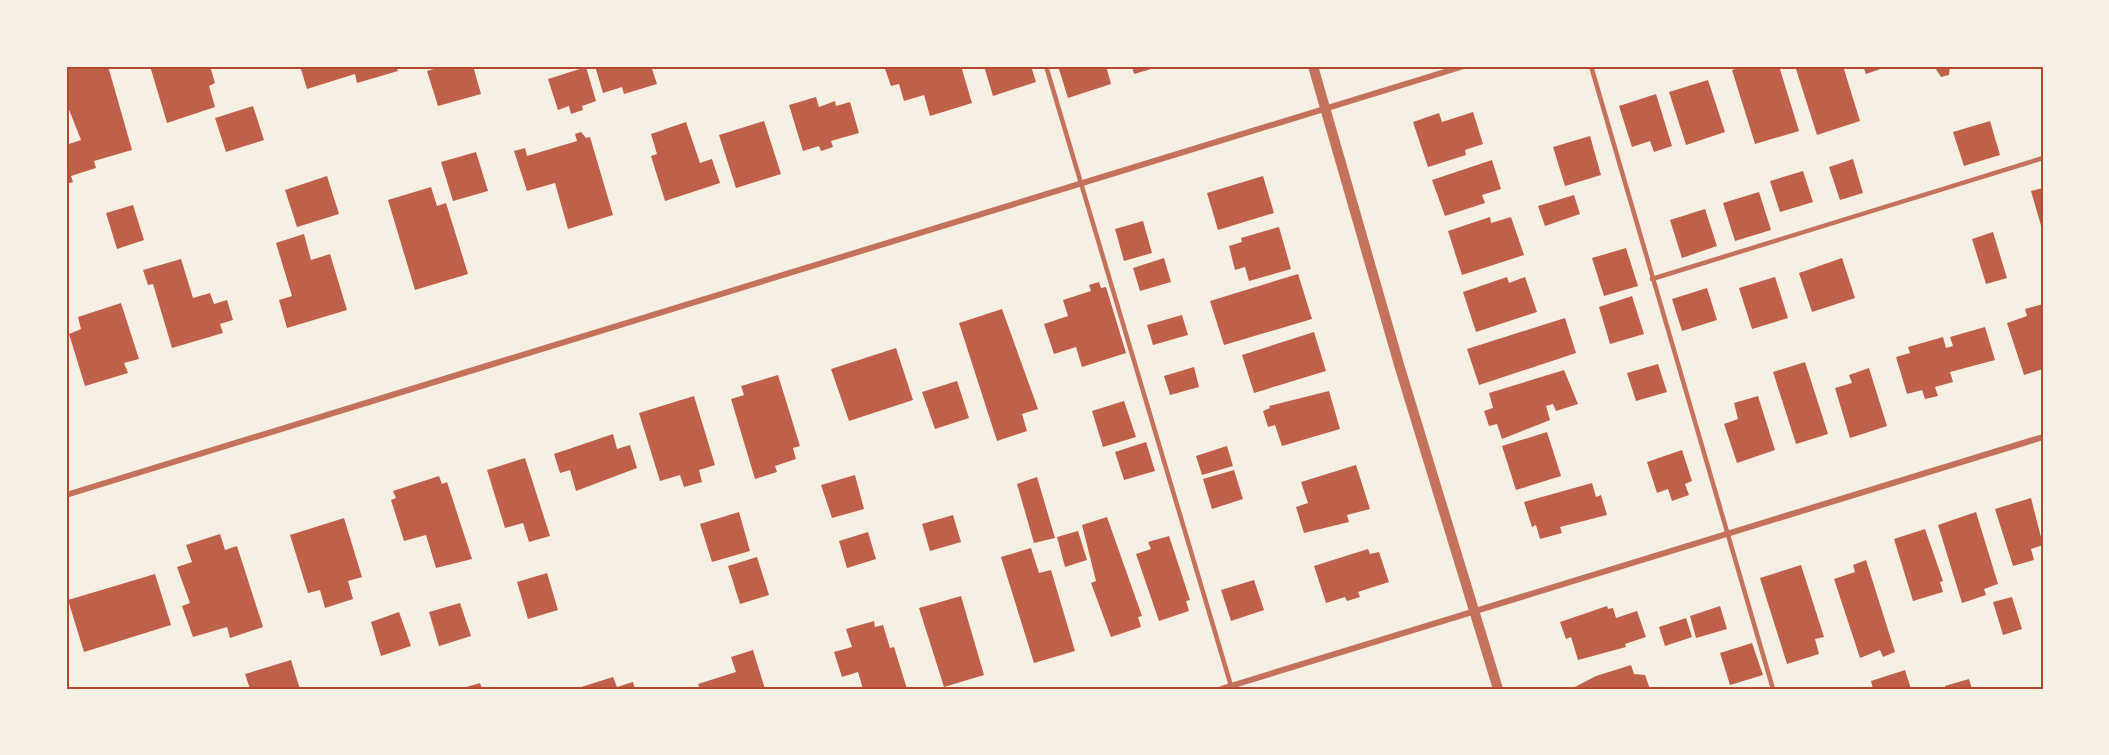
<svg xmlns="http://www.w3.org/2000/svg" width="2109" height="755" font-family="'Exo 2',sans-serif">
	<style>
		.building { fill: #bf614a }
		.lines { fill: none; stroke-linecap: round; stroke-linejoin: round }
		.service { stroke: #c5725c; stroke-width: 4.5 }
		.minor { stroke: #c5725c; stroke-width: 6 }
		.tertiary { stroke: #c5725c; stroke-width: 10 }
		.neatline { fill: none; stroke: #b5482f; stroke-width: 2 }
	</style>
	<rect width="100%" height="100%" fill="#f6efe4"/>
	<!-- building -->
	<g class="building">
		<path d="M66 66H108L132 150 94 161 96 168 71 176 73 182 66 184V145L81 140 66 102Z"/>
		<path d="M150 66H210L215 83 209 86 215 107 167 123Z"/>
		<path d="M300 66H396L398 71 357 83 355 74 307 89Z"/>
		<path d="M444 66H473L481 94 438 106 427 71Z"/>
		<path d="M595 66H651L657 84 624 94 622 87 603 93Z"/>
		<path d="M884 66H961L972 103 930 116 924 95 904 101 899 84 891 86Z"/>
		<path d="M984 66H1031L1036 82 993 96Z"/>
		<path d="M1058 66H1106L1111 84 1068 98Z"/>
		<path d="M1132 66H1158V67L1134 74Z"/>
		<path d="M1746 66H1779L1799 131 1755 144 1732 70Z"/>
		<path d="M1795 66H1843L1860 121 1817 135Z"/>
		<path d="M1863 66H1889L1866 74Z"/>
		<path d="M1934 66H1950L1949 75 1941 77Z"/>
		<path d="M586 67 596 101 582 106 583 110 571 114 569 106 558 110 548 79Z"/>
		<path d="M1708 80 1725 132 1686 145 1669 92Z"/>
		<path d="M1656 94 1672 146 1654 152 1650 141 1632 147 1619 106Z"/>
		<path d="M816 97 819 107 835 101 836 106 850 102 859 133 831 141 833 147 821 151 819 146 803 151 789 105Z"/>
		<path d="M253 106 264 140 226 152 215 118Z"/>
		<path d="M1473 112 1483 144 1465 150 1466 155 1428 167 1413 122 1439 113 1442 122Z"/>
		<path d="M764 121 781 174 736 188 719 135Z"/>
		<path d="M1990 121 2000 155 1964 166 1953 132Z"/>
		<path d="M686 122 700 163 712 159 720 183 665 201 651 156 657 154 651 134Z"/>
		<path d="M581 132 586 138 590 137 613 215 568 229 555 183 527 191 514 151 525 148 527 156 577 141 575 134Z"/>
		<path d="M1590 136 1601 175 1565 186 1553 147Z"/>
		<path d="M476 152 488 191 453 201 441 162Z"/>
		<path d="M1853 159 1863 193 1840 200 1829 167Z"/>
		<path d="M1492 160 1501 189 1482 195 1485 203 1445 216 1432 180Z"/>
		<path d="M1803 171 1813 202 1780 212 1770 181Z"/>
		<path d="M327 176 339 214 297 227 285 190Z"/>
		<path d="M1263 176 1274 213 1218 230 1207 193Z"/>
		<path d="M431 187 437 206 446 203 468 274 415 290 388 200Z"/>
		<path d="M2043 188V229H2042L2031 191Z"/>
		<path d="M1759 192 1771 230 1735 241 1723 203Z"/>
		<path d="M1574 195 1580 214 1545 226 1538 206Z"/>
		<path d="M133 205 144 240 117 249 106 213Z"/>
		<path d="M1705 209 1717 246 1682 258 1670 220Z"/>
		<path d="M1490 217 1491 223 1511 217 1524 255 1462 275 1448 231Z"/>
		<path d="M1143 221 1152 253 1124 261 1115 229Z"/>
		<path d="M1279 227 1291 269 1249 281 1245 267 1235 270 1229 246 1242 242 1241 238Z"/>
		<path d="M1993 232 2007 278 1986 284 1972 239Z"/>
		<path d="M304 234 311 260 330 254 347 310 287 328 279 300 292 296 276 243Z"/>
		<path d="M1626 248 1638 286 1604 296 1592 258Z"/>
		<path d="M1164 258 1171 282 1140 291 1133 268Z"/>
		<path d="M1842 258 1855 298 1812 312 1799 273Z"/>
		<path d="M181 259 193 298 210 293 214 304 227 300 233 320 220 324 223 333 172 348 153 284 148 285 143 270Z"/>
		<path d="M1298 274 1312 319 1224 345 1210 301Z"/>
		<path d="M1507 277 1509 283 1525 277 1537 312 1476 332 1463 292Z"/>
		<path d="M1775 277 1788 318 1752 329 1739 288Z"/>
		<path d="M1099 282 1101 288 1106 287 1126 353 1082 367 1076 347 1054 354 1044 324 1068 316 1063 300 1091 291 1089 285Z"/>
		<path d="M1707 288 1717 320 1682 331 1672 299Z"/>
		<path d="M1632 296 1644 334 1610 344 1599 307Z"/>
		<path d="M121 303 139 359 124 363 128 373 85 386 69 334 81 329 78 317Z"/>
		<path d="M2043 304V369L2024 375 2007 323 2027 316 2025 309Z"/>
		<path d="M1002 309 1038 409 1022 414 1027 431 997 441 959 323Z"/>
		<path d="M1182 315 1188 335 1153 345 1147 325Z"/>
		<path d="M1565 318 1576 353 1479 385 1467 349Z"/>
		<path d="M1985 327 1995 360 1950 372 1953 382 1935 387 1938 396 1925 399 1922 390 1907 394 1896 357 1910 353 1908 347 1943 337 1946 348 1953 346 1950 337Z"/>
		<path d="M1314 332 1326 371 1254 393 1242 355Z"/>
		<path d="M896 348 913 400 849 421 831 369Z"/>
		<path d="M1805 362 1828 434 1796 444 1773 372Z"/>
		<path d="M1658 364 1667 392 1636 401 1627 373Z"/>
		<path d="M1194 367 1199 387 1170 395 1164 376Z"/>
		<path d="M1869 368 1887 426 1850 438 1835 388 1852 383 1849 375Z"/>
		<path d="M1564 370 1578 404 1556 411 1553 404 1546 406 1550 420 1502 439 1497 424 1489 426 1484 411 1493 408 1489 393Z"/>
		<path d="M778 375 800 446 793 448 796 459 775 466 777 472 755 479 731 399 744 395 741 386Z"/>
		<path d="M957 381 969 418 935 429 922 392Z"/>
		<path d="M1329 391 1340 429 1282 446 1275 425 1268 427 1263 411 1270 408 1269 406Z"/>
		<path d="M694 396 715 465 699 470 702 482 684 487 680 475 660 481 639 413Z"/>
		<path d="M1758 396 1775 450 1737 463 1724 424 1738 419 1734 403Z"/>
		<path d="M1124 401 1136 437 1103 447 1092 411Z"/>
		<path d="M1547 432 1561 476 1516 490 1502 446Z"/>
		<path d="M613 434 617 449 630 445 637 468 576 491 570 470 560 473 554 454Z"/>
		<path d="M1146 442 1155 471 1124 480 1115 452Z"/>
		<path d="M1227 446 1233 466 1202 475 1196 456Z"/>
		<path d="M1682 450 1692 481 1685 484 1689 495 1672 501 1668 489 1657 493 1647 462Z"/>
		<path d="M525 458 550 536 529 542 523 523 505 528 487 470Z"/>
		<path d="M1356 465 1370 509 1347 515 1349 522 1304 533 1296 507 1308 503 1301 482Z"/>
		<path d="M1234 470 1243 499 1212 509 1203 479Z"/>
		<path d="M855 475 864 509 832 518 821 485Z"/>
		<path d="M439 476 442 484 447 482 472 559 436 568 426 535 404 541 391 500 396 498 393 491Z"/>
		<path d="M1037 477 1055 538 1034 543 1017 484Z"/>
		<path d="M1592 483 1596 497 1601 495 1607 515 1560 527 1562 533 1540 539 1536 525 1532 527 1524 502Z"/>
		<path d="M2031 498 2043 545 2031 549 2034 560 2013 566 1995 509Z"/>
		<path d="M739 512 750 551 712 562 700 524Z"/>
		<path d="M1976 512 1998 584 1984 589 1986 595 1962 603 1938 525Z"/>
		<path d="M953 515 961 542 930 551 922 524Z"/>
		<path d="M1107 517 1142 616 1138 617 1141 627 1111 637 1091 583 1096 581 1082 525Z"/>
		<path d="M344 518 362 577 348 581 353 599 325 608 320 590 308 593 290 535Z"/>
		<path d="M1925 529 1943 581 1940 582 1943 592 1913 601 1894 539Z"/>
		<path d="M1078 531 1087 560 1065 567 1057 537Z"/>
		<path d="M868 532 876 559 847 568 839 541Z"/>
		<path d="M220 534 225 550 237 546 263 627 230 638 227 627 193 637 182 606 190 603 177 567 192 562 186 545Z"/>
		<path d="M1169 536 1190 600 1186 601 1189 611 1159 621 1136 554 1151 549 1148 542Z"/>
		<path d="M1031 548 1039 573 1051 570 1075 651 1034 663 1001 557Z"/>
		<path d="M1368 549 1370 554 1379 552 1389 582 1358 592 1360 597 1347 601 1345 597 1326 603 1314 566Z"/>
		<path d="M757 557 769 595 740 604 728 566Z"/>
		<path d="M1866 560 1895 652 1883 657 1880 650 1860 658 1834 579 1855 572 1853 565Z"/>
		<path d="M1801 565 1824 637 1815 639 1819 654 1787 664 1760 578Z"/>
		<path d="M547 573 558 610 528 619 517 582Z"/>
		<path d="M155 574 171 625 84 652 68 600Z"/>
		<path d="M1254 580 1264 610 1231 621 1221 590Z"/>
		<path d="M961 596 984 675 944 687 919 608Z"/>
		<path d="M2012 597 2022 629 2003 635 1993 602Z"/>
		<path d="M460 603 471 636 439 646 429 612Z"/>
		<path d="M1607 606 1608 609 1613 608 1616 618 1637 611 1646 637 1625 644 1626 647 1578 660 1571 637 1566 639 1560 622Z"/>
		<path d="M1720 606 1727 629 1696 638 1690 616Z"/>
		<path d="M399 612 411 646 381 656 371 622Z"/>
		<path d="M1686 618 1692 637 1665 646 1659 627Z"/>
		<path d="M874 621 875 627 883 625 890 648 894 647 907 689H863L858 672 842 677 834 652 852 647 846 629Z"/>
		<path d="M1752 643 1763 675 1730 685 1720 653Z"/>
		<path d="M753 650 765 689H700L698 684 736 672 731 657Z"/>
		<path d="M291 660 300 689H250L245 674Z"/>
		<path d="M1631 665 1634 674 1645 675 1650 689H1571L1596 676Z"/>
		<path d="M1905 670 1911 689H1873L1871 681Z"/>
		<path d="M613 677 617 687 633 682 635 689H575Z"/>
		<path d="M1969 679 1972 689H1945V686Z"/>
		<path d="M480 683 482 689H463V688Z"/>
	</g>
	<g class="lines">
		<!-- service -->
		<g class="service">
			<path d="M1046 66 1232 689"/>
			<path d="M1591 66 1773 689"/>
			<path d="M1652 279 2043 158"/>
		</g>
		<!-- minor -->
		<g class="minor">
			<path d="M66 495 1464 66"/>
			<path d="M1221 689 2043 437"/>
		</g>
		<!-- tertiary -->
		<path class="tertiary" d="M1313 66 1400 368 1498 689"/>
	</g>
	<!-- border -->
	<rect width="2109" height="755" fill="none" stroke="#f6efe4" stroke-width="135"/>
	<rect x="68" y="68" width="1974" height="620" class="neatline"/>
</svg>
